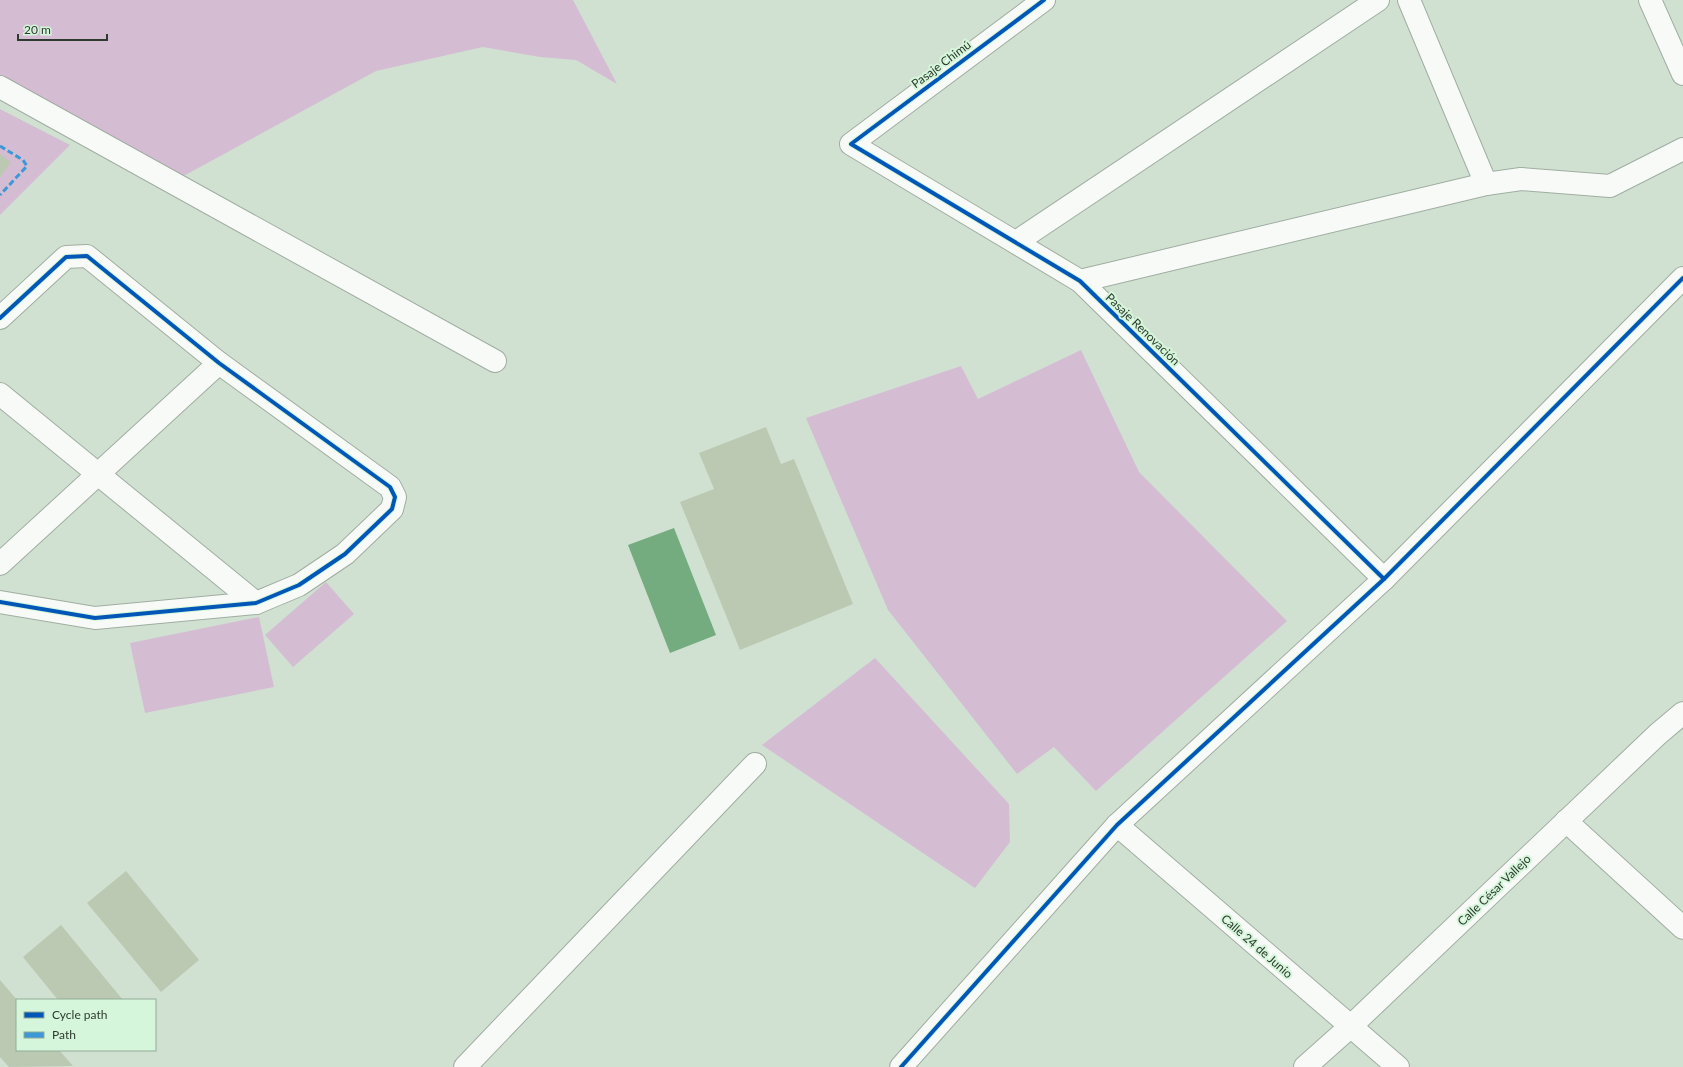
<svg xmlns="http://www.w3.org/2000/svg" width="1683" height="1067" font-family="Lato,sans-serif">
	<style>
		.green { fill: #d4bdd3 }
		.water { fill: #74ac80 }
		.building { fill: #bbc9b3 }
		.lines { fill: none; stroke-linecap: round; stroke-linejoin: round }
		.minor-casing { stroke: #a0ada1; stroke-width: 24 }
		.minor { stroke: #f8faf8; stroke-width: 22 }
		.quiet { stroke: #3c98d7; stroke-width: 3; stroke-dasharray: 6 3; stroke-linecap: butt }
		.cycleway-casing { stroke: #d5f6da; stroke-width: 6 }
		.cycleway { stroke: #0057b8; stroke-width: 4 }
		.labels { text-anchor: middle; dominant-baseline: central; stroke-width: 4; stroke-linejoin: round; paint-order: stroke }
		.street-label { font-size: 12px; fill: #2d3a2f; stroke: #d5f6da }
	</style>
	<rect width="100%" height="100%" fill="#d0e1d2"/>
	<!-- green -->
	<g class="green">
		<path d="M0 0H573L617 84 576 60 540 57 483 47 376 71 180 178 0 82Z"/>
		<path d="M0 109 70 145 0 215Z"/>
		<path d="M1081 350 1139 472 1287 621 1096 791 1054 747 1017 774 888 610 806 418 961 366 978 399Z"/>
		<path d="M326 582 354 614 293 667 265 635Z"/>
		<path d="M259 617 274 687 145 713 130 643Z"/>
		<path d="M875 658 1009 804 1010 842 975 888 762 745Z"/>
	</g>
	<!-- water -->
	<path class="water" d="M674 528 716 635 670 653 628 545Z"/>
	<!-- building -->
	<g class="building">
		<path d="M0 154 11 162 0 177Z"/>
		<path d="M766 427 781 464 794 459 853 604 740 650 680 502 714 489 699 453Z"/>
		<path d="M126 871 199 960 161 992 87 903Z"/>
		<path d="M61 925 123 1000H58L23 957Z"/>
		<path d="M0 980 17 1000V1050H59L73 1066 9 1067 0 1057Z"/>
	</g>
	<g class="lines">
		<!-- minor casing -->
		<g class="minor-casing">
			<g id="minor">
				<path d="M1044 0 851 144 1080 281 1384 579"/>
				<path d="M1409 0 1486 184"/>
				<path d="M1650 0 1683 74"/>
				<path d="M0 87 495 361"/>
				<path d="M1016 242 1378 0"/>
				<path d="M1080 281 1486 184 1521 179 1610 186 1683 149"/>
				<path d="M0 318 66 257 87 256 219 363 390 487 395 497 392 509 345 554 299 585 256 603 95 618 0 602"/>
				<path d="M0 394 256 603"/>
				<path d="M0 564 219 363"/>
				<path d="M1566 821 1683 928"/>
				<path d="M1117 825 1398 1067"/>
				<path d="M465 1067 755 764"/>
				<path d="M901 1067 1117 825 1384 579 1683 278"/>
				<path d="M1305 1067 1351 1026 1658 734 1683 713"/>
			</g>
		</g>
		<!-- minor -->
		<use href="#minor" class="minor"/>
		<!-- quiet -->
		<path class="quiet" d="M0 146 23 160 27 166 0 195"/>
		<!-- cycleway casing -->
		<g class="cycleway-casing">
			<g id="cycleway">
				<path d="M1044 0 851 144 1080 281 1384 579"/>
				<path d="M0 318 66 257 87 256 219 363 390 487 395 497 392 509 345 554 299 585 256 603 95 618 0 602"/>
				<path d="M901 1067 1117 825 1384 579 1683 278"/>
			</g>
		</g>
		<!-- cycleway -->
		<use href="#cycleway" class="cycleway"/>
	</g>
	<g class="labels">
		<!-- street labels -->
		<g class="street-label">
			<text transform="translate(941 64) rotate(-37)">Pasaje Chimú</text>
			<text transform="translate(1143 329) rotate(44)">Pasaje Renovación</text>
			<text transform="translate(1494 890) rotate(-44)">Calle César Vallejo</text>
			<text transform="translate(1257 946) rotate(41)">Calle 24 de Junio</text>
		</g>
	</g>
	<!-- legend -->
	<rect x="16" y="999" width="140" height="52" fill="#d5f6da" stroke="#92ab96"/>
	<rect x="24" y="1012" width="20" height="6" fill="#0057b8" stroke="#92ab96"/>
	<text x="52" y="1019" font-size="12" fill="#2d3a2f">Cycle path</text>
	<rect x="24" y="1032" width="20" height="6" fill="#3c98d7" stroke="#92ab96"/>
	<text x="52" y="1039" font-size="12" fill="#2d3a2f">Path</text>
	<!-- scale -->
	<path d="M18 34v6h89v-6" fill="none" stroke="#2d3a2f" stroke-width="2"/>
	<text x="24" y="34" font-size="12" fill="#2d3a2f" stroke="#d5f6da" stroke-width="3" paint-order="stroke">20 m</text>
</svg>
